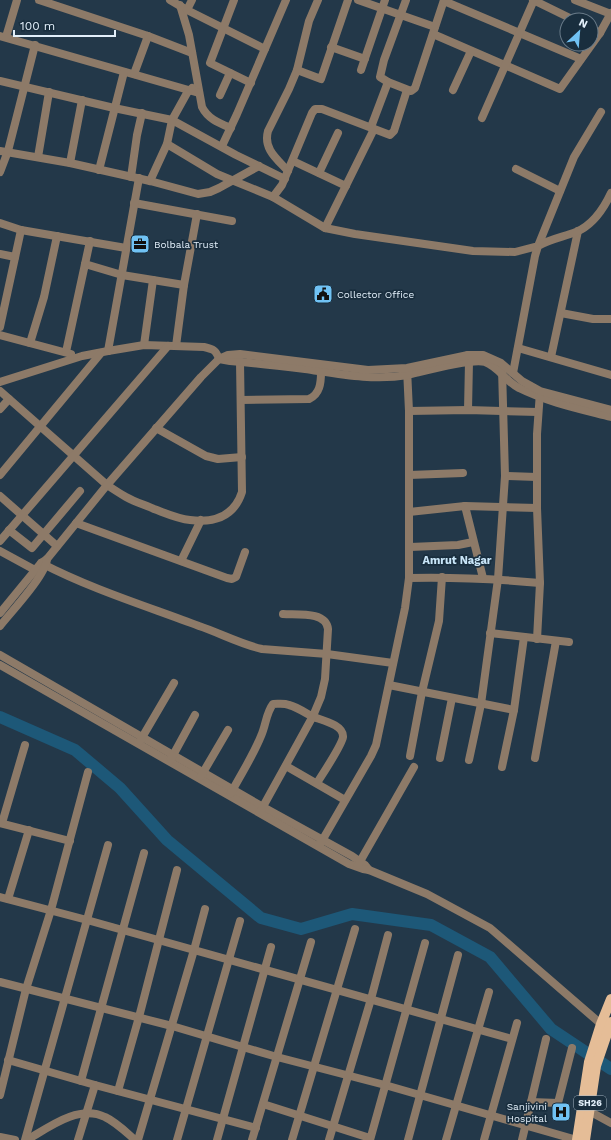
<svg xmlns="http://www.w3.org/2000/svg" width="611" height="1140" font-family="'Work Sans',sans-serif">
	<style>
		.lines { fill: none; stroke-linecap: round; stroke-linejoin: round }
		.river { stroke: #1d5878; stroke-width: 12 }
		.minor { stroke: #8d7a68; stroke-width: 8 }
		.tertiary { stroke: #8d7a68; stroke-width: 8 }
		.primary { stroke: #e5bd97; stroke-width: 10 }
		.labels { text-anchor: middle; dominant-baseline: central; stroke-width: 3.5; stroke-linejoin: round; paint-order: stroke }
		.shield { fill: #192e3e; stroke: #a6b5c2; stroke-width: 1 }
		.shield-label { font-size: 9px; font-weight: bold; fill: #e2effa }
		.poi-label { font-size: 10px; fill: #e2effa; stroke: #192e3e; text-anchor: start }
		.neighbourhood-label { font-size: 11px; font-weight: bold; fill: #c9e6f9; stroke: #192e3e }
	</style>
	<rect width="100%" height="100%" fill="#233849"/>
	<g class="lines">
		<!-- river -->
		<path class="river" d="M0 717 75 750 120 788 167 840 261 918 301 929 352 914 431 925 490 957 551 1029 611 1069"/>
		<!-- minor -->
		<g class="minor">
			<path d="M39 0 148 36 192 53"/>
			<path d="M170 0 187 10 265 49"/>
			<path d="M234 0 210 63 251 83"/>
			<path d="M358 0 435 27"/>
			<path d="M406 0 384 60 380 77 388 82 411 91 415 88 444 0"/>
			<path d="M533 0 574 20"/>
			<path d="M575 0 611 14"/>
			<path d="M444 1 581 59"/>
			<path d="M180 5 189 35 202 107C208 119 219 123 231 128"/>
			<path d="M187 10 192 0"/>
			<path d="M591 28 600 33"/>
			<path d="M433 34 560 89 600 33 611 13"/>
			<path d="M0 36 199 93"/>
			<path d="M6 37 17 0"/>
			<path d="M331 47 365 59"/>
			<path d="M297 70 321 79 348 0"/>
			<path d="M361 70 385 0"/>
			<path d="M134 74 148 36"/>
			<path d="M0 81 114 108 172 120 236 155 285 179"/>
			<path d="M453 90 471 51"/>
			<path d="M220 95 230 73"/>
			<path d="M482 118 534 0"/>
			<path d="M371 127 388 82"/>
			<path d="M167 144 217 174 273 197 325 228 355 234 473 251 515 252 538 246 574 157 601 112"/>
			<path d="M222 146 237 114 286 0"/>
			<path d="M0 151 70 163 150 181 198 194 210 192 219 188 259 166"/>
			<path d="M38 157 49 92"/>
			<path d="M293 161 346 186"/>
			<path d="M70 163 82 100"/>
			<path d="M516 169 560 191"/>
			<path d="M99 170 124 72"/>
			<path d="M288 171C277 159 263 149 268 131L289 89 297 70 309 21 318 0"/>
			<path d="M0 172 8 151 35 45"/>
			<path d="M319 173 338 133"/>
			<path d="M131 177 137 135 142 113"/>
			<path d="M150 181 167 144 172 120 187 93 192 88"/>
			<path d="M273 197 282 185 312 113 315 109H322L390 135 394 131 407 90"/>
			<path d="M134 203 232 221"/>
			<path d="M0 223 21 230 126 248"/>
			<path d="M325 228 374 129"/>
			<path d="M0 254 15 257"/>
			<path d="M85 264 122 275 184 285"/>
			<path d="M561 313 593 319H611"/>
			<path d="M0 327 21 230"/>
			<path d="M0 335 71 354"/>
			<path d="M30 343 44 297 57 236"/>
			<path d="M144 345 153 280"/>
			<path d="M176 346 184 285 197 214"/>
			<path d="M518 348 611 375"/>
			<path d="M108 351 139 178"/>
			<path d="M66 352 90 241"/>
			<path d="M551 357 578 231"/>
			<path d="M513 373 535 256 538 246C550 239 563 237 576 232 593 225 604 208 611 193"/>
			<path d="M0 382 82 356 108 351 144 345 204 347C213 349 216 350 219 359"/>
			<path d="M0 391 107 485C113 489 119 493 126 497 135 502 145 505 154 509 165 513 178 519 190 520 214 523 234 517 242 492L240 362"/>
			<path d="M241 400 309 399C320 394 321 383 321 372"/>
			<path d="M0 409 9 399"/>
			<path d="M468 410 469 362 468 355"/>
			<path d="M409 411 468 410 538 412"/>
			<path d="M156 428 206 456 218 459 242 457"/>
			<path d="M0 475 101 353"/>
			<path d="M409 475 463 473"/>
			<path d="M505 476 537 477"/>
			<path d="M0 496 57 546"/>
			<path d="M465 506 483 578"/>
			<path d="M409 512 465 506 537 508"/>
			<path d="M76 523 227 578 232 579 236 577 245 552"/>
			<path d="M9 530 32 548 80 491"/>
			<path d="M0 541 168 346"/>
			<path d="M410 547 458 545 473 542"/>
			<path d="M0 551 35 570"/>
			<path d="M181 561 201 520"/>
			<path d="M41 563C91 589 146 606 199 626 220 633 240 644 262 649L327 654 393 663"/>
			<path d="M409 578C453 577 496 579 540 583"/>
			<path d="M490 633 569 642"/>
			<path d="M537 639 540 583 537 508V434L540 392"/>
			<path d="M0 655 263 807 352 856 365 865 369 870"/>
			<path d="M0 665 349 864 363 869 369 870 427 894 490 928 601 1024"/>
			<path d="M389 685 514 710"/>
			<path d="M140 741 174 683"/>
			<path d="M410 756 422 692 439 621 442 577"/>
			<path d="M440 758 452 698"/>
			<path d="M535 758 556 641"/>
			<path d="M171 759 195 715"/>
			<path d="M469 760 481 704 498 579 505 476 502 369"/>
			<path d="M286 766 345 800"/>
			<path d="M502 767 514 710 524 637"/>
			<path d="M201 776 228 730"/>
			<path d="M231 793C241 774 253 756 261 736 266 725 266 713 273 704 279 704 284 703 289 705 297 707 304 712 311 716 320 720 344 724 343 737 342 745 322 775 317 783"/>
			<path d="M260 812 313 716 321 697 325 679 328 629C326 611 297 615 283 614"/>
			<path d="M0 823 70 841"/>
			<path d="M2 823 25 745"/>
			<path d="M319 846 371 756 376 745 405 608 409 578V411L407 369"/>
			<path d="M358 865 414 767"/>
			<path d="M0 897 87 920 512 1039"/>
			<path d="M8 899 29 830"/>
			<path d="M0 982 172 1026 277 1057 385 1085 577 1140"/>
			<path d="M8 1060 95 1085 256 1128"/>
			<path d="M81 1081 144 853"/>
			<path d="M118 1091 139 1017 177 870"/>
			<path d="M0 1095 26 989 51 910 88 772"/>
			<path d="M531 1102 558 1103 572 1048"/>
			<path d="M263 1104 370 1138"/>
			<path d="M589 1111 611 1123"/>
			<path d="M0 1137 15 1140"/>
			<path d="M25 1140 108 845"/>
			<path d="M27 1140C49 1127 79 1104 105 1117 116 1122 126 1132 135 1140"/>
			<path d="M78 1140 95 1085"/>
			<path d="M138 1140 194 950 205 909"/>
			<path d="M177 1140 240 921"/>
			<path d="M217 1140 271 947"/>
			<path d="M252 1140 311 942"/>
			<path d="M292 1140 355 929"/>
			<path d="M329 1140 371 999 388 935"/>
			<path d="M370 1140 425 943"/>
			<path d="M408 1140 458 955"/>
			<path d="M446 1140 489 992"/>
			<path d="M484 1140 517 1023"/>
			<path d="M522 1140 546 1039"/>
		</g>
		<!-- tertiary -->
		<g class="tertiary">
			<path d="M219 359 230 361C255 363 280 366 305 369 339 374 373 381 408 375 425 371 471 358 485 362 499 367 506 382 519 388 547 402 580 409 611 417"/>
			<path d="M0 613 41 563 47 559 107 485 201 377 219 359 228 355 240 354 368 370 407 368 468 355H483L501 363 522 381 540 391 611 410"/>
			<path d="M0 626C11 612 46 575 47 559"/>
		</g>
		<!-- primary -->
		<g class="primary">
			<path d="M577 1140 589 1062 601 1024 611 999"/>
			<path d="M585 1140 596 1066 611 1022"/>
		</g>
	</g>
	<!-- icons -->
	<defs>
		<g id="office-square" transform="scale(1)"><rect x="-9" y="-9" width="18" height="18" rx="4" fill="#70c2f4" stroke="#192e3e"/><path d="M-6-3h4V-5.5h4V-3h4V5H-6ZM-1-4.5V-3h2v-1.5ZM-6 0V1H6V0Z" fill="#111"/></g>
		<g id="civic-square" transform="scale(1)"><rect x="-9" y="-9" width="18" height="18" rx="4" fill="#70c2f4" stroke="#192e3e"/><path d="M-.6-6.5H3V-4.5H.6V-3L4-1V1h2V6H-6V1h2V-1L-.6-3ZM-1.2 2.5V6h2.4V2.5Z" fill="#111"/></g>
		<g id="hospital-square" transform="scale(1)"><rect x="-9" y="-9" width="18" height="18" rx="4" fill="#70c2f4" stroke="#192e3e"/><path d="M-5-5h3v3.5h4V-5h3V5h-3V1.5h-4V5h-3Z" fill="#111"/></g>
	</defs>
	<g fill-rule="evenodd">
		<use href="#office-square" x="140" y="244"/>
		<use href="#civic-square" x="323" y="294"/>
		<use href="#hospital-square" x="561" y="1112"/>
	</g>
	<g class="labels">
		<!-- shield labels -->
		<rect class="shield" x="574" y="1096" width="32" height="14" rx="3"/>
		<g class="shield-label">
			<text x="590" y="1103">SH26</text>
		</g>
		<!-- poi labels -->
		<g class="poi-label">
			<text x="154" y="244">Bolbala Trust</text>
			<text x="337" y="294">Collector Office</text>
			<text x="547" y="1106" text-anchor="end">Sanjivini<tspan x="547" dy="12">Hospital</tspan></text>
		</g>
		<!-- neighbourhood labels -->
		<g class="neighbourhood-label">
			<text x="457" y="560">Amrut Nagar</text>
		</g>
	</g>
	<!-- north arrow -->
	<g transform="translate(579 32) rotate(26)"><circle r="19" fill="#192e3e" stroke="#697b89"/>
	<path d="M0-3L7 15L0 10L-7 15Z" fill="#70c2f4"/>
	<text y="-6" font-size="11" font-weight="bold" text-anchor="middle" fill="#e2effa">N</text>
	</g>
	<!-- scale -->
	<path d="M14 30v6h101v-6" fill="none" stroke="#e2effa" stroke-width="2"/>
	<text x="20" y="30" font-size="12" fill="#e2effa" stroke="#192e3e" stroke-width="3" paint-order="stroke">100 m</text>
</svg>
